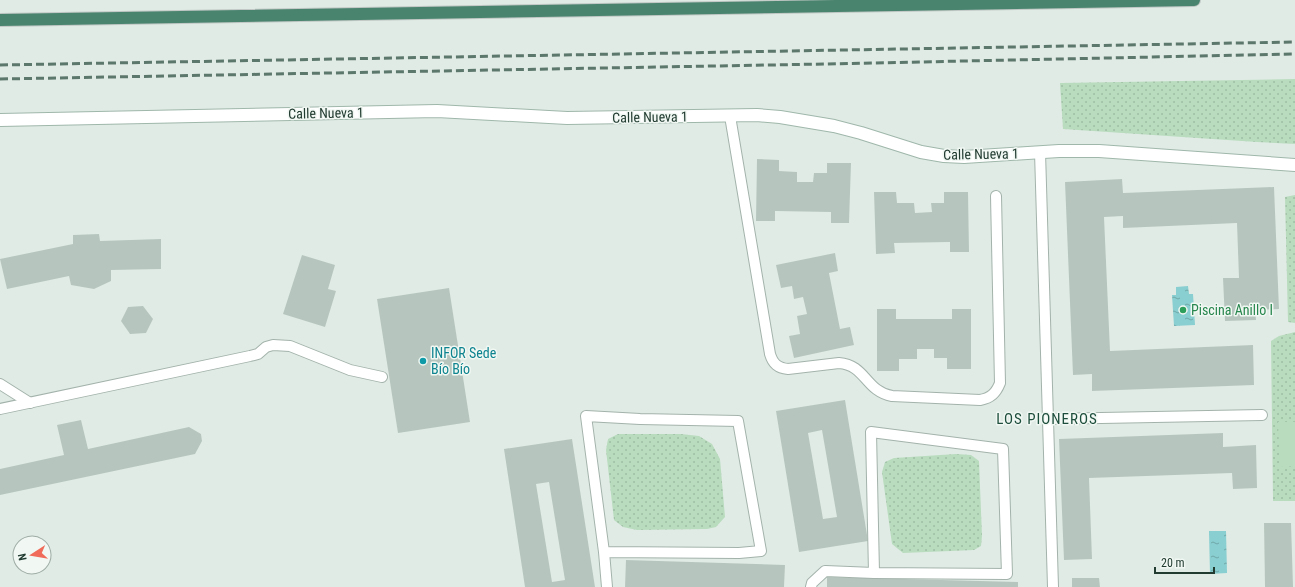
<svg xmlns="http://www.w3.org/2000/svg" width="1295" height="587" font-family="'Roboto Condensed',sans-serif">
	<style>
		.grass { fill: url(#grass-dots) }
		.pitch { fill: #b9dcbe }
		.water { fill: url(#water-ripples) }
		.building { fill: #b6c6be; fill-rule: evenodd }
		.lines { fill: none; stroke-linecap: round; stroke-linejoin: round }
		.service-casing { stroke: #a3b3ab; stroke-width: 12 }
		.secondary-casing { stroke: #9fb7ab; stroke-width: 14 }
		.trunk-casing { stroke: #c1c8c5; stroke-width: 14 }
		.service { stroke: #fff; stroke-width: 10 }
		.secondary { stroke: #fff; stroke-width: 12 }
		.trunk { stroke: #49846f; stroke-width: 12 }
		.rail { stroke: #5c776c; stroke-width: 3; stroke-dasharray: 8 4; stroke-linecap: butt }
		.leisure-dot { fill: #2e9e5b; stroke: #f1f8f3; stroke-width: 1.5 }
		.culture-dot { fill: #0f9aa8; stroke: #f1f8f3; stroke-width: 1.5 }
		.labels { text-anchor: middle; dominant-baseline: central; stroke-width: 3; stroke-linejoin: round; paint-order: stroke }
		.street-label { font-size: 14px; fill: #213b31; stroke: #f1f8f3 }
		.leisure-label { font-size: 14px; fill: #27864d; stroke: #f1f8f3; text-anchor: start }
		.culture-label { font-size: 14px; fill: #0d838f; stroke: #f1f8f3; text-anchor: start }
		.neighbourhood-label { font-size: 15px; letter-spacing: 1px; fill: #1d4d3c; stroke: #f1f8f3 }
	</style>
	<defs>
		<pattern id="grass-dots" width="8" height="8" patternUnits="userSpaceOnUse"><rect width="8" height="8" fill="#b9dcbe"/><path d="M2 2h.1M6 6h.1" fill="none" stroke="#9fbea4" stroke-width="1.8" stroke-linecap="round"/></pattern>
		<pattern id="water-ripples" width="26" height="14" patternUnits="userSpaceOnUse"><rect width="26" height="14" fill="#89ced0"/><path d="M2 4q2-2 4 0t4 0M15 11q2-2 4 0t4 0" fill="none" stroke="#70a8a9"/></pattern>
	</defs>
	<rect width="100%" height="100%" fill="#e0ebe5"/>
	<!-- grass -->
	<g class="grass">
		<path d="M1295 79V144L1257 142 1063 129 1060 83Z"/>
		<path d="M1295 195V323L1288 322 1285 197Z"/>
		<path d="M1295 332V501H1273L1271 341 1279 336Z"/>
		<path d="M618 434H681L699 436 712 444 720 459 725 517 716 527 707 529 637 530 623 527 614 520 606 450 608 439Z"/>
		<path d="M956 454 971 455 979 461 982 536 981 546 974 550 903 553 892 544 882 472 885 462 894 458Z"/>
	</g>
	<!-- pitch -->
	<path class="pitch" d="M1278 422H1295V466L1280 467Z"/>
	<!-- water -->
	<g class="water">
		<path d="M1188 286 1189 294H1193L1195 325 1174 326 1172 295H1176V287Z"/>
		<path d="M1209 531H1226L1227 573 1210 574Z"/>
	</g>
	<!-- building -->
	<g class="building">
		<path d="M757 159 779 160V171L797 172V182H813L814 173H827V163H851L849 223H831V212L775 211V221H756Z"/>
		<path d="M1122 179 1123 193 1274 187 1279 309 1255 310 1256 320 1225 321 1223 278H1239L1237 223 1123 228V216L1104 217 1110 351 1253 345 1254 385 1092 391V374L1073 375 1065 182Z"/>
		<path d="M874 192H896L897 203H914L915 213 932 212 931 203H944V192H968L969 252H950V242L894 243 895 253 876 254Z"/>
		<path d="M99 234 100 241 161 239V269L111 270V281L94 289 71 285 69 276 7 289 0 259 73 244V235Z"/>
		<path d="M835 253 838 271 829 273 840 329 850 327 854 345 794 358 789 336 800 334 797 316 807 314 803 297 794 299 792 286 781 288 776 265Z"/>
		<path d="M302 255 335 265 328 289 336 291 325 327 283 314Z"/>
		<path d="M449 288 470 422 398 433 377 299Z"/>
		<path d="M143 306 153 319 146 333 130 334 121 321 128 307Z"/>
		<path d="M877 309H896V319H952V309H971V369H947V358H934V349H917V359H899V371H877Z"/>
		<path d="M845 400 868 541 799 552 776 411ZM822 430 837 517 823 519 808 433Z"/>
		<path d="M81 420 88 449 189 427 201 434 202 441 195 454 0 495V469L64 455 57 425Z"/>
		<path d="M1223 433V447L1256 445 1257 488 1233 489 1232 473 1089 478 1092 559 1064 560 1059 439Z"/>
		<path d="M572 439 595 587H525L504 449ZM549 482 565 580 552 582 536 484Z"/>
		<path d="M1264 523H1291L1293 587H1265Z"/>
		<path d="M626 560 785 565 784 587H625Z"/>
		<path d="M827 577 1018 582V587H827Z"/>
		<path d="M1072 578H1099L1100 587H1072Z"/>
	</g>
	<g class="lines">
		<!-- service casing -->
		<g class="service-casing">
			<g id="service">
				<path d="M730 116 770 354C773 364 778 368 788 369L839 363C866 365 865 391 892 396L980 400C991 398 996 393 1000 383L996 196"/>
				<path d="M1040 152 1053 587"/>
				<path d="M0 384 30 403"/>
				<path d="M0 409 250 356 258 354 266 347 273 345 290 346 350 370 382 377"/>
				<path d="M1047 419 1262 415"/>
				<path d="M604 552 739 553 761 551 738 421 640 419 586 416 604 552 607 587"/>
				<path d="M811 587 812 583 825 571 874 573 1007 574 1003 449 871 432 874 573"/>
			</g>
		</g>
		<!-- secondary casing -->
		<g class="secondary-casing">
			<path id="secondary" d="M0 120 437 111 567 118 757 115 780 117 834 126 861 133 921 152 944 156 964 157 1059 151H1099L1295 165"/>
		</g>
		<!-- trunk casing -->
		<g class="trunk-casing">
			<path id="trunk" d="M0 20 1194 0"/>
		</g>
		<!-- service -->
		<use href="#service" class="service"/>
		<!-- secondary -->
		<use href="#secondary" class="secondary"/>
		<!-- trunk -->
		<use href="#trunk" class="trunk"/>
		<!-- rail -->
		<g class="rail">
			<path d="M0 65 1295 42"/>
			<path d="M0 79 824 64 1295 54"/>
		</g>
	</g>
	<!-- markers -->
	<circle class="leisure-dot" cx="1183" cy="310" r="4"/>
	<circle class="culture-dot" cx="423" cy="361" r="4"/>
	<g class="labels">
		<!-- street labels -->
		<g class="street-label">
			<text transform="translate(326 113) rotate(-1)">Calle Nueva 1</text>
			<text transform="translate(650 117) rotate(-1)">Calle Nueva 1</text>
			<text transform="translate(981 154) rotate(-1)">Calle Nueva 1</text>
		</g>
		<!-- leisure labels -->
		<g class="leisure-label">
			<text x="1191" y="310">Piscina Anillo I</text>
		</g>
		<!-- culture labels -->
		<g class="culture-label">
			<text x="431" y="353">INFOR Sede<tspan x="431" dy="16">Bío Bío</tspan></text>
		</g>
		<!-- neighbourhood labels -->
		<g class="neighbourhood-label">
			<text x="1047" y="419">LOS PIONEROS</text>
		</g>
	</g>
	<!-- north arrow -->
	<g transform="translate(32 555) rotate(258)"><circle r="19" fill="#f1f8f3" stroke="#9eaca5"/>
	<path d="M0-3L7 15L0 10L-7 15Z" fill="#f06b59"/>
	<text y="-6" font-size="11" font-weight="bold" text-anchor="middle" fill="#213b31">N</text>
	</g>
	<!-- scale -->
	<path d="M1155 567v6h59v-6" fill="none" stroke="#213b31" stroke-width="2"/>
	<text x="1161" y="567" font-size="12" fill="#213b31" stroke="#f1f8f3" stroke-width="3" paint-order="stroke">20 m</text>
</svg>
